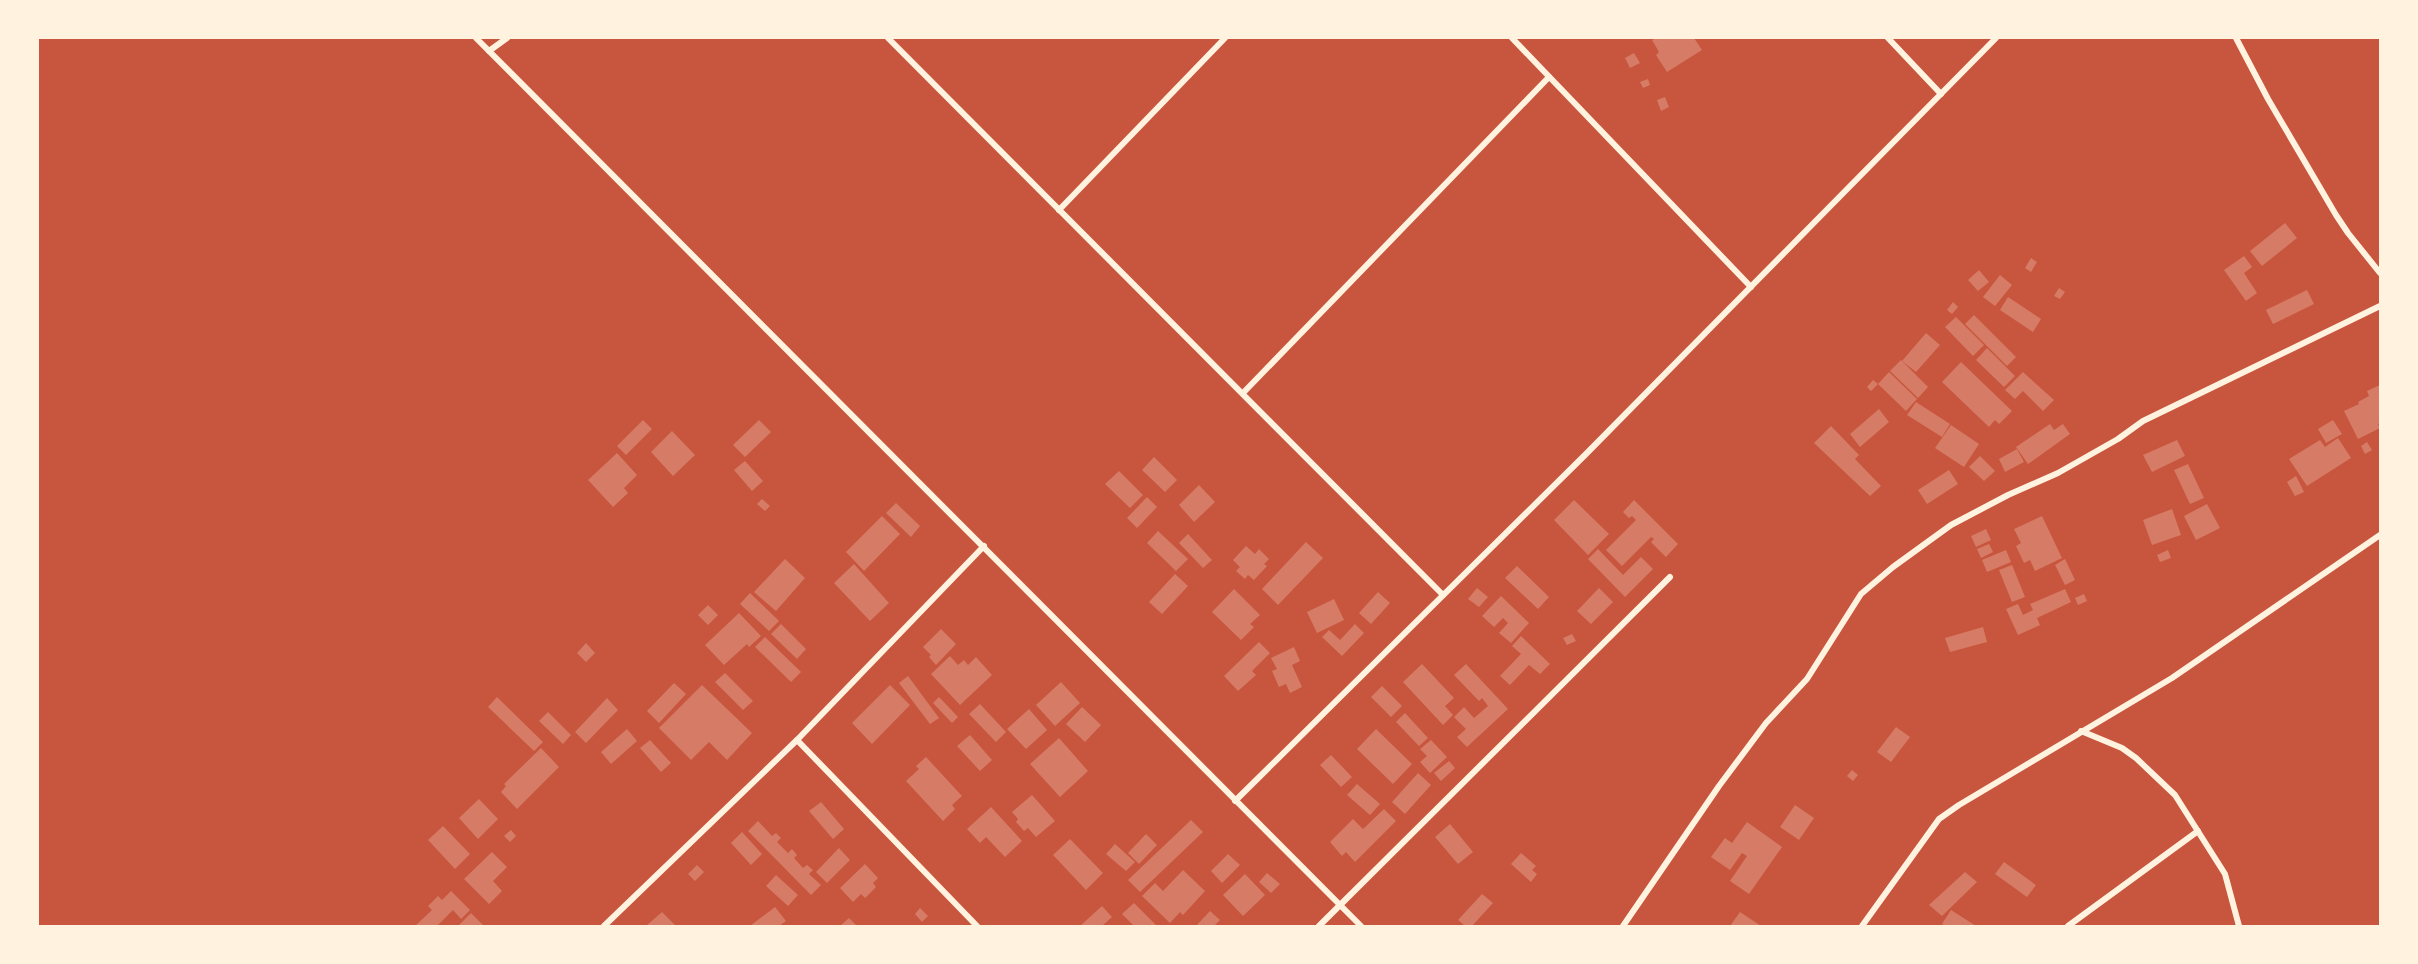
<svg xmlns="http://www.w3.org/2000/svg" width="2418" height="964" font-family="Jost,sans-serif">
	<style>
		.building { fill: #d67c66 }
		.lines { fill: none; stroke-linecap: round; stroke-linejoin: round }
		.minor { stroke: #fff3e0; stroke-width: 6 }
	</style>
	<rect width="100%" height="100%" fill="#c8553d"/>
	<!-- building -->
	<g class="building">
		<path d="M1657 38H1694L1702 50 1667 72 1656 55 1659 52 1652 40Z"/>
		<path d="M1634 53 1640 63 1630 68 1625 58Z"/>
		<path d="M1648 79 1650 85 1643 88 1640 82Z"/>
		<path d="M1665 97 1669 107 1661 111 1657 100Z"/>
		<path d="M2285 223 2297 238 2262 266 2250 251Z"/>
		<path d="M2244 256 2252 267 2244 273 2257 293 2246 301 2224 270Z"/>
		<path d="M2031 258 2037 262 2031 272 2025 268Z"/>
		<path d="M1979 270 1989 282 1978 291 1968 280Z"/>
		<path d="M2000 275 2012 285 1995 306 1983 297Z"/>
		<path d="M2059 288 2065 292 2060 299 2054 296Z"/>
		<path d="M2307 290 2314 304 2273 324 2266 310Z"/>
		<path d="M2008 297 2041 319 2033 332 2000 310Z"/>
		<path d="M1953 302 1958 307 1952 314 1947 310Z"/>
		<path d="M1974 315 2016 357 2007 366 1965 324Z"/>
		<path d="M1956 317 1984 345 1973 356 1945 327Z"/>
		<path d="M1926 333 1940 345 1916 372 1902 361Z"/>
		<path d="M1987 348 2015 376 2004 387 1976 360Z"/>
		<path d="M1901 360 1928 387 1918 398 1890 371Z"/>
		<path d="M1961 362 2012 411 1999 424 1995 420 1989 427 1942 382Z"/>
		<path d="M1889 372 1917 399 1906 411 1878 384Z"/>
		<path d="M2023 372 2054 400 2043 411 2023 391 2015 399 2005 390Z"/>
		<path d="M1873 380 1878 384 1871 391 1867 387Z"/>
		<path d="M2380 385V423L2378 424 2380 428 2358 439 2344 411 2359 404 2358 402 2369 396 2367 391Z"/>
		<path d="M1916 402 1950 424 1942 437 1907 415Z"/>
		<path d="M1879 409 1889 422 1860 447 1850 434Z"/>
		<path d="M643 420 652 429 626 455 617 446Z"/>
		<path d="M759 420 771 432 745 457 733 445Z"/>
		<path d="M2333 420 2342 434 2326 443 2318 429Z"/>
		<path d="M2050 424 2054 430 2063 424 2070 434 2028 464 2016 447Z"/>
		<path d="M1951 425 1979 444 1964 467 1935 448Z"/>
		<path d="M1831 426 1859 455 1855 459 1881 486 1870 496 1814 443Z"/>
		<path d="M672 431 695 455 673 476 651 452Z"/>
		<path d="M2338 438 2351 458 2307 486 2289 459 2320 440 2325 447Z"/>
		<path d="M2177 440 2185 456 2152 472 2143 455Z"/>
		<path d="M2367 442 2372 450 2365 454 2361 446Z"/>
		<path d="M2017 449 2024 462 2005 472 1999 459Z"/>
		<path d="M617 453 637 475 624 488 628 493 613 507 588 480Z"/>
		<path d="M1980 456 1995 471 1984 481 1969 467Z"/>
		<path d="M1154 457 1177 480 1165 492 1142 470Z"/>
		<path d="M745 461 763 481 752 491 734 470Z"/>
		<path d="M2188 464 2204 498 2190 504 2174 470Z"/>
		<path d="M1949 470 1958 484 1927 504 1918 490Z"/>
		<path d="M1119 471 1143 495 1130 508 1105 484Z"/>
		<path d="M2296 476 2304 492 2295 496 2287 482Z"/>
		<path d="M1199 485 1215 502 1194 522 1179 505Z"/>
		<path d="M1147 497 1157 507 1137 528 1127 518Z"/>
		<path d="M762 499 770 506 765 511 757 504Z"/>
		<path d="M1574 500 1609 534 1588 555 1554 520Z"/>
		<path d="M1634 500 1678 544 1666 557 1651 542 1654 539 1651 537 1622 566 1606 550 1636 520 1632 516 1629 518 1623 512Z"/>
		<path d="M896 503 920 526 911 537 886 513Z"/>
		<path d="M2207 504 2220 528 2196 540 2184 516Z"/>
		<path d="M2172 509 2181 535 2152 545 2143 520Z"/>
		<path d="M882 516 900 534 864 571 846 552Z"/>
		<path d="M2042 516 2062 558 2035 571 2030 560 2024 563 2016 546 2021 543 2014 529Z"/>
		<path d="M1986 529 1991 540 1976 547 1971 536Z"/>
		<path d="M1158 531 1188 559 1176 571 1147 543Z"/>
		<path d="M1188 534 1212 560 1203 568 1179 543Z"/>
		<path d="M1306 542 1323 558 1278 605 1262 589Z"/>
		<path d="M1989 544 1993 552 1981 558 1977 549Z"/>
		<path d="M1246 546 1255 554 1259 549 1269 559 1264 564 1267 566 1254 580 1248 575 1245 579 1236 571 1240 567 1233 560Z"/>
		<path d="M1598 549 1623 575 1641 557 1653 569 1625 597 1588 559Z"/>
		<path d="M2006 550 2011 562 1987 572 1982 560Z"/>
		<path d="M2168 550 2171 558 2160 562 2157 555Z"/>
		<path d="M785 559 805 578 776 611 754 592Z"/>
		<path d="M2065 559 2075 580 2065 585 2055 565Z"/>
		<path d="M854 564 889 603 870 621 834 583Z"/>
		<path d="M2012 565 2025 597 2012 602 1999 570Z"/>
		<path d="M1517 566 1549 597 1538 609 1505 578Z"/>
		<path d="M1175 574 1188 586 1162 614 1149 602Z"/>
		<path d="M1477 588 1488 597 1479 607 1468 599Z"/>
		<path d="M1599 588 1613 602 1591 624 1577 611Z"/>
		<path d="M1234 589 1260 615 1250 624 1254 627 1241 640 1212 612Z"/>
		<path d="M2065 589 2071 602 2037 618 2040 625 2018 635 2006 609 2018 604 2023 615 2033 610 2030 604Z"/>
		<path d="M1378 592 1390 603 1371 624 1359 613Z"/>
		<path d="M750 593 779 621 769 631 740 604Z"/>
		<path d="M2084 594 2087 601 2078 605 2075 598Z"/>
		<path d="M1501 596 1529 623 1511 643 1499 633 1508 623 1503 618 1494 627 1482 616Z"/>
		<path d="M1334 599 1344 620 1317 633 1307 612Z"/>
		<path d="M708 605 718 615 708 625 698 615Z"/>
		<path d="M739 613 761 636 749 647 747 644 724 665 705 645Z"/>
		<path d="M781 624 806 649 797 659 771 634Z"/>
		<path d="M1355 624 1364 633 1342 656 1322 637 1329 630 1340 640Z"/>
		<path d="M1983 627 1987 642 1950 652 1945 638Z"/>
		<path d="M941 629 956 644 936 665 929 657 931 655 923 647Z"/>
		<path d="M1572 634 1576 641 1567 645 1563 638Z"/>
		<path d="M1521 636 1550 664 1540 674 1529 665 1510 685 1500 676 1521 654 1512 646Z"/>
		<path d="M765 637 801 672 791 682 755 647Z"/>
		<path d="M1259 642 1270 653 1252 671 1256 675 1238 691 1224 676Z"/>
		<path d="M586 643 595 653 586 662 577 653Z"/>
		<path d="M1294 647 1300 661 1292 665 1302 687 1290 693 1286 684 1279 687 1272 671 1277 669 1271 658Z"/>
		<path d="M950 656 958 665 964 660 968 665 976 657 992 675 960 705 931 674Z"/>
		<path d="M1422 664 1454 698 1445 706 1453 715 1443 725 1403 682Z"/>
		<path d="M1466 664 1508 709 1467 747 1457 737 1466 729 1454 717 1464 707 1474 718 1488 706 1482 698 1479 701 1454 675Z"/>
		<path d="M725 673 753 701 743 710 715 682Z"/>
		<path d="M908 676 939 718 930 724 899 683Z"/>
		<path d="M1061 682 1080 703 1055 726 1036 705Z"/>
		<path d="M674 683 686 694 659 723 647 711Z"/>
		<path d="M702 685 752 733 727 760 709 742 691 760 659 728Z"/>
		<path d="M890 685 910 705 872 744 852 723Z"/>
		<path d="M1382 686 1402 706 1391 717 1371 697Z"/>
		<path d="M497 697 543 742 534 751 488 707Z"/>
		<path d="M939 697 958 717 952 723 933 703Z"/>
		<path d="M607 698 618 710 586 743 575 732Z"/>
		<path d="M980 704 1006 732 996 742 969 714Z"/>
		<path d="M1082 707 1101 725 1085 742 1066 724Z"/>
		<path d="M1029 709 1047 730 1026 749 1007 729Z"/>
		<path d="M548 712 571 735 563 744 539 721Z"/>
		<path d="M1405 713 1428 738 1419 746 1396 722Z"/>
		<path d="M1896 727 1910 737 1891 762 1877 752Z"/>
		<path d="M627 729 637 741 611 764 601 752Z"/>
		<path d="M1376 729 1412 764 1393 784 1357 749Z"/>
		<path d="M970 735 992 760 980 771 957 746Z"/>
		<path d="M1059 738 1088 771 1060 797 1030 764Z"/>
		<path d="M650 740 671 763 661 772 640 748Z"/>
		<path d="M1431 740 1447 757 1430 773 1420 762 1427 756 1420 749Z"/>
		<path d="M541 748 559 767 517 809 501 792 506 786 504 784Z"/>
		<path d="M1331 755 1352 777 1341 787 1320 765Z"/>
		<path d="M926 757 962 796 952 805 955 809 943 821 906 781 919 769 916 766Z"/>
		<path d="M1449 761 1455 768 1441 781 1434 773Z"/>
		<path d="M1852 770 1858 775 1853 781 1847 776Z"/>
		<path d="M1418 773 1431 785 1405 814 1392 802Z"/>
		<path d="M1357 784 1380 804 1370 815 1347 795Z"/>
		<path d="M1032 795 1055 821 1036 837 1028 828 1024 831 1016 822 1018 819 1012 812Z"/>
		<path d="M479 799 498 819 478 839 459 818Z"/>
		<path d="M821 802 844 829 833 839 809 811Z"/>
		<path d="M1795 805 1814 818 1799 840 1780 827Z"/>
		<path d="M991 807 1022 841 1005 857 986 837 980 843 967 829Z"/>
		<path d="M1384 809 1396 821 1355 862 1346 852 1342 856 1330 842 1353 819 1363 829Z"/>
		<path d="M1191 820 1203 832 1140 892 1128 880Z"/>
		<path d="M758 821 772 836 776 833 781 838 777 842 788 853 792 849 797 855 794 858 803 868 807 865 813 870 809 874 821 885 811 895 748 831Z"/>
		<path d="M1747 822 1782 847 1749 894 1730 881 1747 856 1742 853 1730 870 1711 857 1725 838 1732 843Z"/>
		<path d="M1450 824 1473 852 1458 864 1435 837Z"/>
		<path d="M443 826 470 854 455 869 428 840Z"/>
		<path d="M511 830 516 836 510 842 504 836Z"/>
		<path d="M742 832 762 854 751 865 731 843Z"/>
		<path d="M1146 834 1157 845 1139 864 1128 853Z"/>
		<path d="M1070 839 1103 873 1086 890 1053 855Z"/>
		<path d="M1115 844 1135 862 1126 871 1106 854Z"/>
		<path d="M839 848 850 860 827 883 816 872Z"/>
		<path d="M492 852 507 867 493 881 502 891 489 904 464 879Z"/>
		<path d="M1521 853 1536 866 1532 870 1537 874 1531 882 1511 864Z"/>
		<path d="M1228 854 1240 865 1222 883 1211 871Z"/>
		<path d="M2004 862 2036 885 2027 897 1995 874Z"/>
		<path d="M865 864 878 878 873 883 876 887 865 898 861 894 853 902 840 888Z"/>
		<path d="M697 865 704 872 695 881 688 874Z"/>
		<path d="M1183 870 1205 891 1183 915 1180 912 1170 923 1142 896 1155 883 1163 891Z"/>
		<path d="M1965 872 1977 882 1942 916 1929 905Z"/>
		<path d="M1267 873 1280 884 1271 893 1259 882Z"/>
		<path d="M1245 874 1265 895 1243 916 1223 895Z"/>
		<path d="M776 875 798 895 788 906 766 886Z"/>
		<path d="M451 891 470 910 461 919 453 910 437 926H415L432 910 428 906 438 896 442 900Z"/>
		<path d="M1482 894 1493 903 1472 926H1465L1458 920Z"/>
		<path d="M1134 903 1157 926H1134L1122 914Z"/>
		<path d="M1102 906 1112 917 1102 926H1080Z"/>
		<path d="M775 907 786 921 779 926H750Z"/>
		<path d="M920 908 928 916 922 922 915 914Z"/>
		<path d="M1951 910 1976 926H1945L1942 924Z"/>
		<path d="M1210 911 1220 920 1214 926H1196Z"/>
		<path d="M662 912 676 926H646Z"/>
		<path d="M1740 912 1761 926H1730Z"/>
		<path d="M471 913 484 926H458Z"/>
		<path d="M849 918 857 926H840Z"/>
	</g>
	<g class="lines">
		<!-- minor -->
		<g class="minor">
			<path d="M476 38 1361 926"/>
			<path d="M888 38 1443 595"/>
			<path d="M1512 38 1751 287"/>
			<path d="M1888 38 1941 94"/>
			<path d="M2236 38 2268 99 2336 215 2348 233 2380 273"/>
			<path d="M489 51 507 38"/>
			<path d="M1059 210 1225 38"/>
			<path d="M1243 393 1549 77"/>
			<path d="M2081 731 2122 748 2136 758 2175 795 2225 874 2239 926"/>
			<path d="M797 740 977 926"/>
			<path d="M1235 801 1586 454 1996 38"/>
			<path d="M604 926 797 740 984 546"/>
			<path d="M1319 926 1670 577"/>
			<path d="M1623 926 1719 786 1766 723 1807 679 1861 594 1893 567 1951 525 2008 495 2058 473 2118 439 2143 421 2380 306"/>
			<path d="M1862 926 1939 819 1959 805 2172 678 2380 535"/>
			<path d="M2068 926 2198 831"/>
		</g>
	</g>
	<!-- border -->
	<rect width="2418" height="964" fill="none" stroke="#fff3e0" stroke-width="78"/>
</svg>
